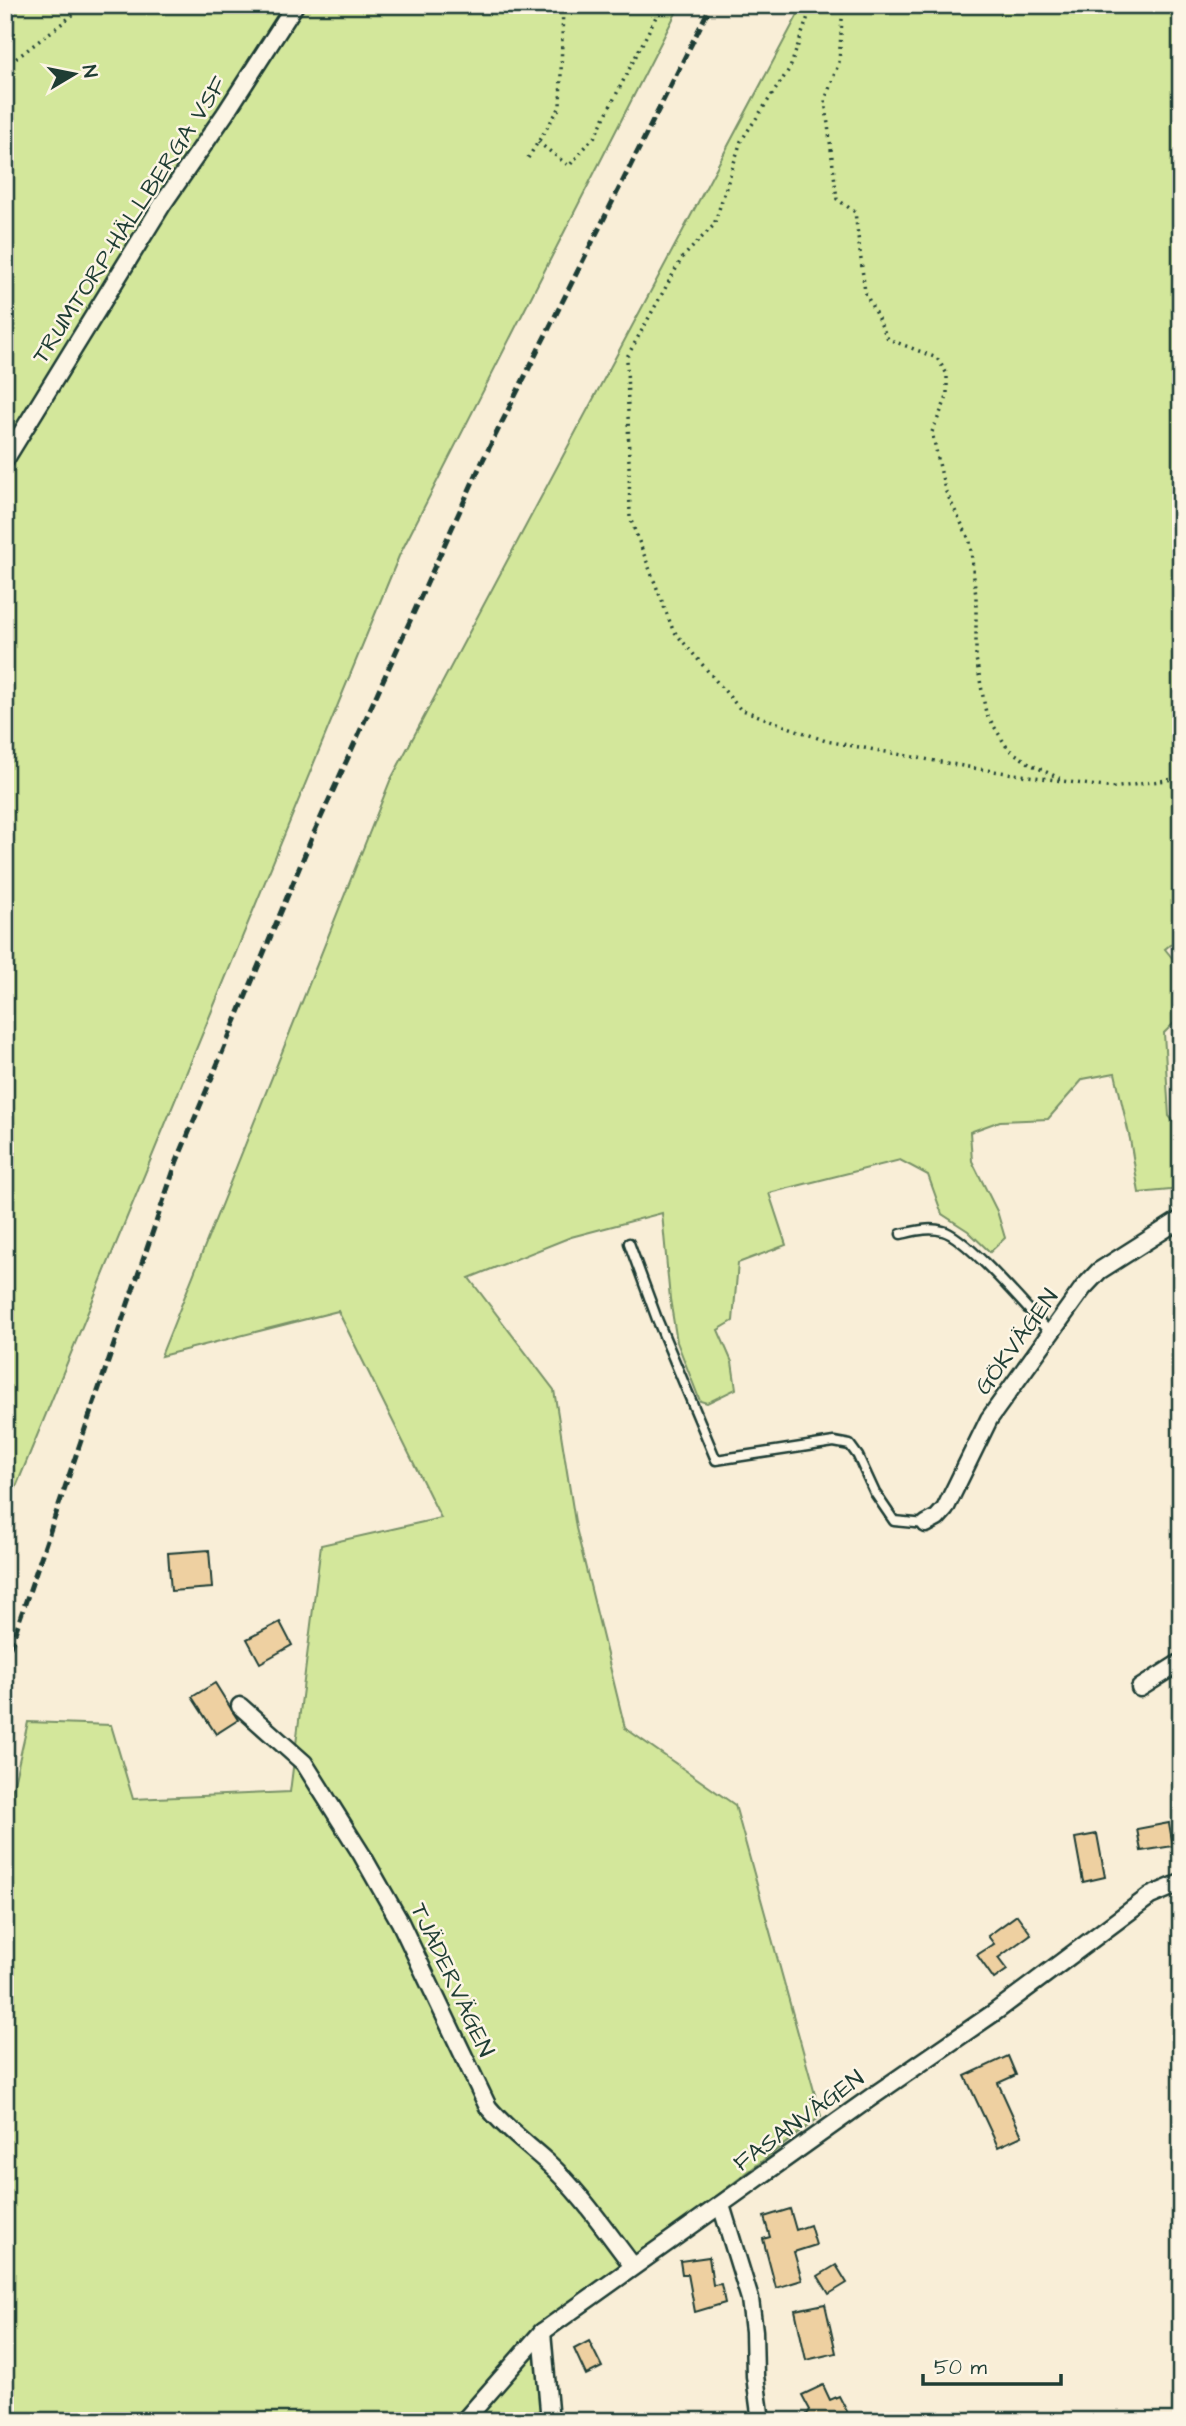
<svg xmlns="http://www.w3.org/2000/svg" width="1186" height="2426" font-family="'Architects Daughter',sans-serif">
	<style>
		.green { fill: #d3e79b; stroke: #799268; stroke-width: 2 }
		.building { fill: #eed0a1; stroke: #1f3d34; stroke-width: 2 }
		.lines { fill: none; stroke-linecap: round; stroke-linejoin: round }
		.lane-casing { stroke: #1f3d34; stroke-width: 13 }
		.street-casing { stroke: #1f3d34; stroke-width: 21 }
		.path { stroke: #1f3d34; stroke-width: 3.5; stroke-dasharray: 2 5; stroke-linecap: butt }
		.lane { stroke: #fcf5e5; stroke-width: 8 }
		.street { stroke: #fcf5e5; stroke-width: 16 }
		.rail { stroke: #1f3d34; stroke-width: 5; stroke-dasharray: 10 5; stroke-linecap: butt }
		.labels { text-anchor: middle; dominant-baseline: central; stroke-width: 5; stroke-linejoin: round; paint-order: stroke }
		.street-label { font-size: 24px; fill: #1f3d34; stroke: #fcf5e5 }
	</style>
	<rect width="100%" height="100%" fill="#f9eed7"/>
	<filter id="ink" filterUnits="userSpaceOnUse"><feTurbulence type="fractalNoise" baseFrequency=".0143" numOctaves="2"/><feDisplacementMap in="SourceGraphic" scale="14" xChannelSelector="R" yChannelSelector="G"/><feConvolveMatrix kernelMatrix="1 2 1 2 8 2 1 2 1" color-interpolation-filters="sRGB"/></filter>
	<g filter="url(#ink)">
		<!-- green -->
		<g class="green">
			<path d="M5 5H680L399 556 11 1499 5 1519Z"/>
			<path d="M803 5H1181V936L1165 949 1181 969V1016L1164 1033 1169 1116 1181 1130V1189L1139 1193 1130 1139 1115 1073 1083 1079 1048 1119 1000 1121 970 1132 972 1161 997 1211 1005 1238 990 1252 968 1231 942 1214 928 1175 900 1160 769 1193 786 1245 738 1263 733 1321 718 1330 732 1362 736 1389 707 1403 700 1401 677 1342 670 1299 662 1213 571 1237 469 1278 554 1390 576 1528 625 1728 735 1805 821 2116 547 2326 458 2421H5V1822L28 1722 111 1725 133 1799 290 1792 321 1545 441 1518 338 1311 161 1356 390 781Z"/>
			<path d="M528 2348 549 2364 551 2421H468Z"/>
		</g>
		<!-- building -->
		<g class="building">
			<path d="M209 1550 212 1588 171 1591 168 1553Z"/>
			<path d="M280 1622 292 1645 260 1663 247 1639Z"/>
			<path d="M215 1683 238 1720 216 1734 192 1697Z"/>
			<path d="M1169 1823 1173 1846 1141 1851 1137 1829Z"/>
			<path d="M1097 1834 1105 1877 1083 1882 1075 1838Z"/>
			<path d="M1017 1915 1031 1934 998 1958 1007 1970 994 1979 977 1955 994 1944 988 1936Z"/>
			<path d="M1008 2056 1016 2075 998 2083 1022 2136 998 2147 965 2076Z"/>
			<path d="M790 2209 796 2230 810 2225 816 2245 794 2252 802 2280 776 2288 763 2239 770 2237 764 2217Z"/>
			<path d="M709 2257 713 2285 721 2284 725 2303 695 2312 688 2274H682L680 2261Z"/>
			<path d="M836 2265 847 2283 829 2294 818 2276Z"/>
			<path d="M825 2304 836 2353 806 2360 795 2310Z"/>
			<path d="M589 2341 602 2367 586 2375 574 2349Z"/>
			<path d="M823 2385 830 2400 839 2396 852 2421H802L810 2410 802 2395Z"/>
		</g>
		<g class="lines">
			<!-- lane casing -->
			<g class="lane-casing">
				<g id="lane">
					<path d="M901 1234C915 1231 929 1227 943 1231 967 1237 1031 1313 1052 1335"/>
					<path d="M629 1243 657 1319 716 1460 834 1442 850 1445 858 1456 875 1493 894 1521 926 1524"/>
				</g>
			</g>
			<!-- street casing -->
			<g class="street-casing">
				<g id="street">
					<path d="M5 460 162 205 225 114 295 5"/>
					<path d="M926 1524 937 1518 945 1509 989 1419 1083 1288 1099 1271 1181 1219"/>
					<path d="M1140 1688 1181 1662"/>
					<path d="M240 1706 304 1763 362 1855 400 1922 488 2107C507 2130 526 2143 547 2162 580 2192 606 2231 633 2266"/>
					<path d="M721 2205 750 2299 754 2331 755 2376 761 2421"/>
					<path d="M542 2332 550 2421"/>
					<path d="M464 2421 542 2332 870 2098 995 2012 1150 1896 1181 1883"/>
				</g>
			</g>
			<!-- path -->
			<g class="path">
				<path d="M812 5 790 68 741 141 714 225 682 258 627 357 630 518 673 630 740 709 826 741 979 769 1112 788 1181 778"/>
				<path d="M843 5 839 62 825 100 837 199 855 212 865 292 888 339 937 358 947 374V397L932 432 945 490 970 541 976 597V658L986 713 1008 749 1032 765 1063 780"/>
				<path d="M5 67 86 5"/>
				<path d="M538 142 569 166 595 136 662 5"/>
				<path d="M528 158 560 107 563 5"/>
			</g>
			<!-- lane -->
			<use href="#lane" class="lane"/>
			<!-- street -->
			<use href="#street" class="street"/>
			<!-- rail -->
			<path class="rail" d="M5 1662 177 1161 313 835 481 464 711 5"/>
		</g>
	</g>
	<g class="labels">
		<!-- street labels -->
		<g class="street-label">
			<text transform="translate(130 220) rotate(-57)">TRUMTORP-HÄLLBERGA VSF</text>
			<text transform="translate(1017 1342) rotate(-54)">GÖKVÄGEN</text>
			<text transform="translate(452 1980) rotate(65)">TJÄDERVÄGEN</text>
			<text transform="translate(799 2121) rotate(-36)">FASANVÄGEN</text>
		</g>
	</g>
	<!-- margin -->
	<rect width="1186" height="2426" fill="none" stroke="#fcf5e5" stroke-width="28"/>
	<rect x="14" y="14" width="1158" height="2398" fill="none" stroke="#1f3d34" stroke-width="2.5" filter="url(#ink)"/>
	<!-- north arrow -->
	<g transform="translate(74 74) rotate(80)" stroke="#fcf5e5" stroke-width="5" paint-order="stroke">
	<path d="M0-5L12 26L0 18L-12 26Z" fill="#1f3d34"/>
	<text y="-10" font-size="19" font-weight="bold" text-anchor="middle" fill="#1f3d34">N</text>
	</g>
	<!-- scale -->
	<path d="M923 2374v10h138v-10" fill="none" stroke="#1f3d34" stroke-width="3.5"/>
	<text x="934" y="2374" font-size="21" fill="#1f3d34" stroke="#fcf5e5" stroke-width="5" paint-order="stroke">50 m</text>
</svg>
